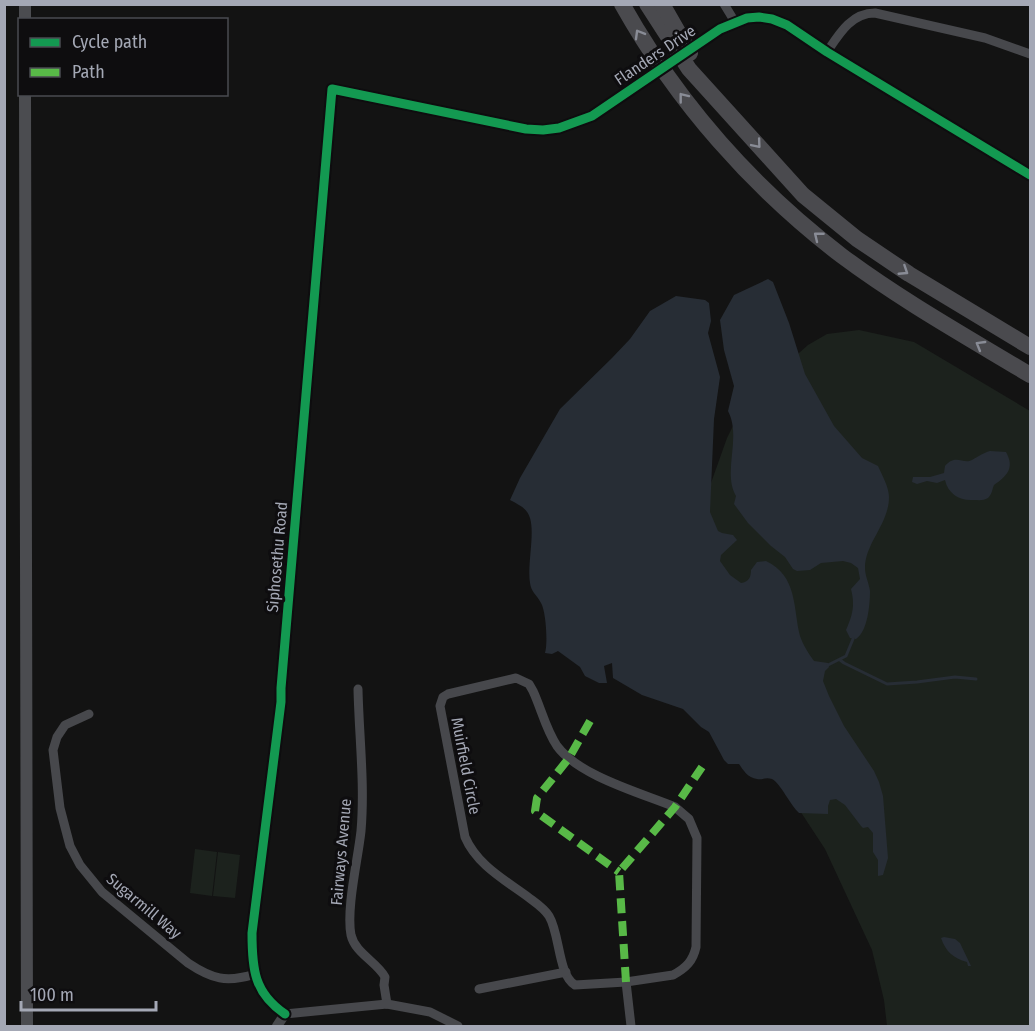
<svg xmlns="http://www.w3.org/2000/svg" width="1035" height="1031" font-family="'Fira Sans Condensed',sans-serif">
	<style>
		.green { fill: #1c221d }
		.water { fill: #272d35 }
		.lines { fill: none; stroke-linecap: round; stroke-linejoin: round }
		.stream { stroke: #272d35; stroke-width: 3 }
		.minor { stroke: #47484c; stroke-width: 9 }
		.tertiary { stroke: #47484c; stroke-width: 10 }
		.secondary { stroke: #4b4c50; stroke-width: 12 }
		.motorway { stroke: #4a4a4e; stroke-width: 16 }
		.tertiary-bridge { stroke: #47484c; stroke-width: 10 }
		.quiet { stroke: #58b947; stroke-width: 8; stroke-dasharray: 15 8; stroke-linecap: butt }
		.cycleway-casing { stroke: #0e0d0f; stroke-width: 13 }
		.cycleway { stroke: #139951; stroke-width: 9 }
		.oneway { stroke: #898c96 }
		.labels { text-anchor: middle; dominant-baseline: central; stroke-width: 6; stroke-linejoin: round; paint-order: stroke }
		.street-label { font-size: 16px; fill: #a4a8b5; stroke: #0e0d0f }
	</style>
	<rect width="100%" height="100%" fill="#131313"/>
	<!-- green -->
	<g class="green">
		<path d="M859 330 914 342 1030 411V1026H887L884 1000 872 950 825 849 751 736 695 528 727 438 739 414 771 378 808 345 827 334Z"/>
		<path d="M195 849 217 852 212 896 190 893Z"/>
		<path d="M218 852 240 855 235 898 213 896Z"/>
	</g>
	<!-- water -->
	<g class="water">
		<path d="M768 279 773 282 789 323 805 374 834 426 862 458 878 466C882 475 889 487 889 497 889 524 865 543 865 568 865 576 869 583 870 591 870 604 868 631 856 639L850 638 846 630C853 614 855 605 851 589L860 579 858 568 851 563 843 561 821 563 810 570 797 571 793 569 785 557 771 546 748 523 734 504 736 496C722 472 742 438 728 411L734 386 724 350 720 320 734 295Z"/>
		<path d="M676 296 705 300 709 303 711 321 708 333 720 377 714 419 710 512 718 531 722 533 733 535 737 540 721 555 720 561 730 575 741 583C749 582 751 577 751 570L757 562 766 561C798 576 793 609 800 636 803 645 809 654 814 661L828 663 829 667 825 671 823 681 829 696 844 726 874 771 879 782 883 796 888 858 883 875 878 876V860L873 852V833L868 827 863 828 861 826 845 805 836 799 830 800 828 806V814L799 813C790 805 781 784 772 779 766 777 762 780 757 779 748 778 743 770 739 764H728L724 760 709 732 701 727 683 709 642 695 613 678 612 663 604 666 607 683H599L585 676 580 667 558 651 552 654 545 653C548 644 546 611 541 603 537 595 531 592 530 583 527 565 535 534 530 518 527 508 519 505 510 500L520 478 560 409 612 358 630 339 650 311Z"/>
		<path d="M990 451 1006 452C1015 468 1007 476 994 485 992 490 992 494 988 498 983 501 979 500 973 500 960 501 948 494 945 480L937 483 927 481 917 484 912 482 913 477H930L944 473 945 466C956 453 963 465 972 460 979 456 983 453 990 451Z"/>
		<path d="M944 937 955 939 960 943 971 966H968L967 962C953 958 946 952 941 938Z"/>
	</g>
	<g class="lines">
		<!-- stream -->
		<g class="stream">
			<path d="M840 660 844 663 887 684 917 682 955 677 976 679"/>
			<path d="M828 665 846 656 853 639"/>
		</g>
		<!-- minor -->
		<g class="minor">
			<path d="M724 4 735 22"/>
			<path d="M827 52C839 34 851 13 875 13L985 38 1030 54"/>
			<path d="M516 678 529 684 533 691C541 708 546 730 557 746 579 776 641 793 675 807L689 819 697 838 696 947C693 961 686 968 673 975L626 982 575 985C558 975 560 934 549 916 544 908 536 903 528 897 505 880 477 865 465 837L440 706 443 697 448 694Z"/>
			<path d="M358 689C359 736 365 784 361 831 358 859 346 909 351 935 355 953 377 962 385 977L384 985 387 1004"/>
			<path d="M89 714 65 725 57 737 53 750 60 808 70 846 80 865 102 892 188 963C212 979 226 983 255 974"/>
			<path d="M626 982 631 1026"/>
			<path d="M479 989 566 972"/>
			<path d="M285 1014 387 1004 430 1012 458 1026"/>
		</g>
		<!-- tertiary -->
		<g class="tertiary">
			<path d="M710 36C728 23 748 14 770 19 792 23 811 42 829 53 896 94 964 134 1030 175"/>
			<path d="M277 1026 285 1014C254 993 252 969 252 933L281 702V688L332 89 526 129C579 132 605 107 647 79"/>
		</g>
		<!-- secondary -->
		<g class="secondary">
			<path d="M25 20V4"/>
			<path d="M25 94 27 1026"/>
		</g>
		<!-- motorway -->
		<g class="motorway">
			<path d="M622 4C677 102 753 188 842 256 901 300 967 337 1030 375"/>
			<path d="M647 4 689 69 803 195 857 239 909 274 1030 347"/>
			<path d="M662 4 690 53"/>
		</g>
		<!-- tertiary-bridge -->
		<path class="tertiary-bridge" d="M647 79 710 36"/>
		<!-- quiet -->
		<g class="quiet">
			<path d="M590 721 569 758 537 798 535 811 619 872"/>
			<path d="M626 982 619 872 675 807 702 767"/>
		</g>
		<!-- cycleway casing -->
		<g class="cycleway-casing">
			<path id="cycleway" d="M285 1014C254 993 252 969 252 933L281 702V688L332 89 526 129 543 130 559 128 592 116 720 29 747 18 759 17 772 19 787 25 827 52 1030 175"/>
		</g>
		<!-- cycleway -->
		<use href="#cycleway" class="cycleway"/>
	</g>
	<!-- one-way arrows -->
	<defs><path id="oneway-chevron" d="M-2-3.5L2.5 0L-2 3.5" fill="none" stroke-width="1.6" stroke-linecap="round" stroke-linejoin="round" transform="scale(1.5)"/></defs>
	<g class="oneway">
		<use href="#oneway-chevron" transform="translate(639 34) rotate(-120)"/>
		<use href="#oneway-chevron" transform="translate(683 97) rotate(-128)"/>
		<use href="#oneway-chevron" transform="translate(757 144) rotate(50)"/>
		<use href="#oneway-chevron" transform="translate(818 236) rotate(-141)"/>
		<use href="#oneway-chevron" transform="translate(904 271) rotate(33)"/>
		<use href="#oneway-chevron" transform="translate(980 345) rotate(-150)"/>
	</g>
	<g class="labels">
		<!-- street labels -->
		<g class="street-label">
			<text transform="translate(655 55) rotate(-34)">Flanders Drive</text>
			<text transform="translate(277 557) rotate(-85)">Siphosethu Road</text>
			<text transform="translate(466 766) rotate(79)">Muirfield Circle</text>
			<text transform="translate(341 852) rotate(-85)">Fairways Avenue</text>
			<text transform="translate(144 906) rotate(40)">Sugarmill Way</text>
		</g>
	</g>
	<!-- border -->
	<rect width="1035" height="1031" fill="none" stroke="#a4a8b5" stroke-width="12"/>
	<!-- legend -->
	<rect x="18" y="18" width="210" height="78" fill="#0e0d0f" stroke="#4a4b51" stroke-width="1.5"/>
	<rect x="30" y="38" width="30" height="9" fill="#139951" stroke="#4a4b51" stroke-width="1.5"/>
	<text x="72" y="48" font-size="18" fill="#a4a8b5">Cycle path</text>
	<rect x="30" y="68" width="30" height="9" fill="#58b947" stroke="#4a4b51" stroke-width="1.5"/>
	<text x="72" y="78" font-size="18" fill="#a4a8b5">Path</text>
	<!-- scale -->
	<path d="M21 1001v9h135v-9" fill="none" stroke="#a4a8b5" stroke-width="3"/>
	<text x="30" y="1001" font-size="18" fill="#a4a8b5" stroke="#0e0d0f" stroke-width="4.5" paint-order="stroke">100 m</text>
</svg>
